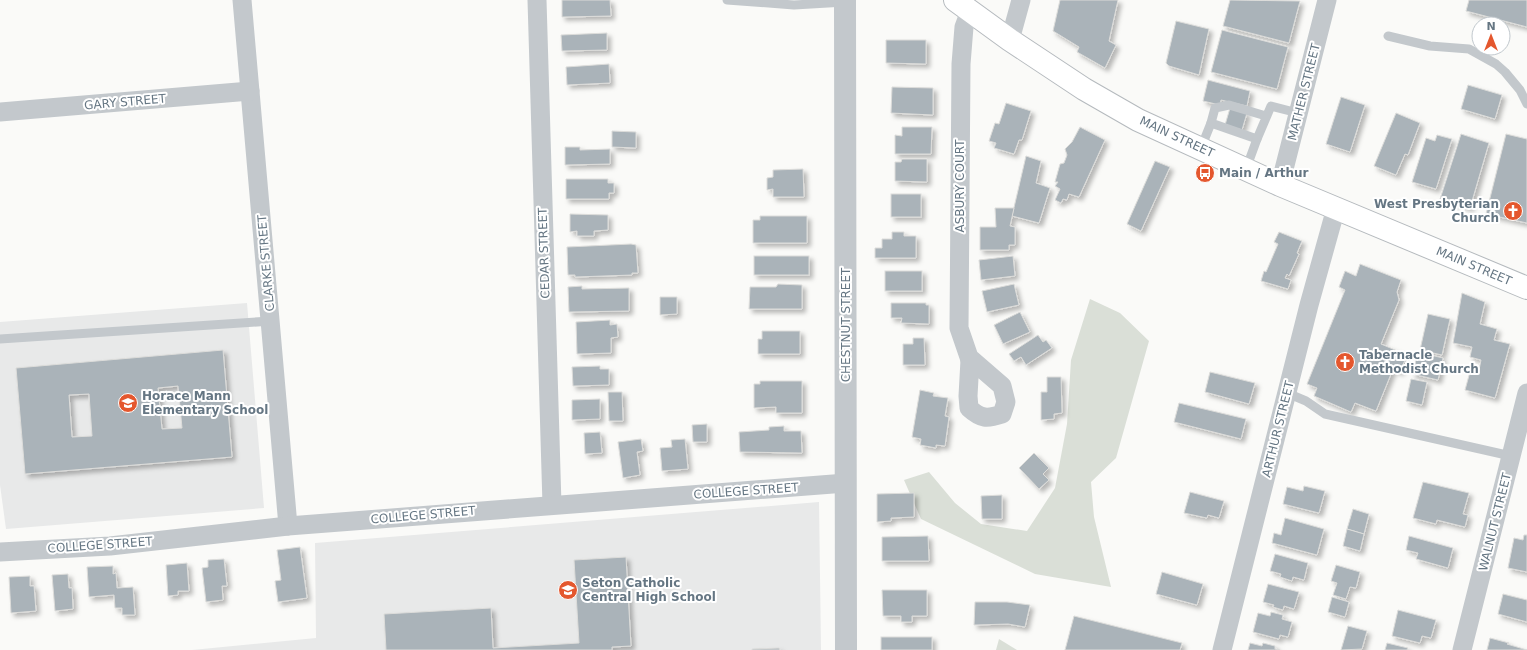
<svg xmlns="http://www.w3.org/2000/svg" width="1527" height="650" font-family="'DejaVu Sans',sans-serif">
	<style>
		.built { fill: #e8e9e9 }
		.green { fill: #dadfd7 }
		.building { fill: #aab3b9; stroke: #dcdcda; fill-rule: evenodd; filter: url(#shadow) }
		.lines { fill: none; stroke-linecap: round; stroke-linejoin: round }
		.primary-casing { stroke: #b5babe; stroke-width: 24 }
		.service { stroke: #c3c8cc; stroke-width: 9 }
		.minor { stroke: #c3c8cc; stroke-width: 19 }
		.tertiary { stroke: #c3c8cc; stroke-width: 22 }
		.primary { stroke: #fff; stroke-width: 22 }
		.labels { text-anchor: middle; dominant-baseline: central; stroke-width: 4; stroke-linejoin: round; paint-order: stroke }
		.street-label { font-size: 12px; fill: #657683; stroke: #fff }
		.poi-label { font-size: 12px; font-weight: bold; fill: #657683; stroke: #fff; text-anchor: start }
	</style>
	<defs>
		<filter id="shadow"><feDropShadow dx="3.5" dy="3.5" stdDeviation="2" flood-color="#0004"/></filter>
	</defs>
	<rect width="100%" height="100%" fill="#fafaf8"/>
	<!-- built -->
	<g class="built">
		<path d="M247 303 264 508 6 529 0 485V322Z"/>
		<path d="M819 502 821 650H192L316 638 315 543Z"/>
	</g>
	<!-- green -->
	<g class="green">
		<path d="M1090 299 1120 313 1149 341 1116 458 1091 482 1094 517 1111 587 1035 574 921 519 904 480 929 472 955 503 981 524 1027 531 1055 488 1067 424 1071 360Z"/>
		<path d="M999 639 1017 650H996Z"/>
	</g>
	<!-- building -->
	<g class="building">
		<path d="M562 0H610L611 16 562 17Z"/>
		<path d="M1060 0H1118L1109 41 1116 45 1105 68 1077 52 1079 47 1053 31Z"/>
		<path d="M1230 0 1300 1 1289 43 1223 26Z"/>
		<path d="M1469 0H1527V27L1466 11Z"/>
		<path d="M1176 21 1209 29 1199 75 1169 66 1166 63Z"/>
		<path d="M1222 30 1288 47 1277 89 1211 72Z"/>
		<path d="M607 33V50L562 51 561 35Z"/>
		<path d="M886 40H926V64L886 63Z"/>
		<path d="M609 64 610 83 567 85 566 67Z"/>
		<path d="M1208 80 1250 91 1247 106 1221 100 1220 105 1203 101Z"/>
		<path d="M1468 85 1502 95 1495 119 1461 109Z"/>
		<path d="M892 87 933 88V115L891 113Z"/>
		<path d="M1341 97 1365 105 1350 152 1326 144Z"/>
		<path d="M1006 103 1031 111 1022 140H1019L1014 154 994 148 996 143 989 141 995 123 999 124Z"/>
		<path d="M1230 108 1247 113 1242 130 1225 125Z"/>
		<path d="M1396 113 1420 123 1408 155 1405 154 1396 175 1374 166Z"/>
		<path d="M902 127H932L931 154H895V135L902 136Z"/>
		<path d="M1080 127 1105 140 1079 197 1069 194 1067 200 1063 199 1061 203 1055 200 1060 189 1055 186 1058 182H1055L1060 164 1064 163 1067 155 1065 149 1072 142Z"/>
		<path d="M612 131 636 132V148L612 147Z"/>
		<path d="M1461 134 1489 143 1470 208 1440 199Z"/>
		<path d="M1506 134 1527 139V223L1486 214Z"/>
		<path d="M1437 135 1452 139 1436 189 1412 182 1426 138 1435 141Z"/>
		<path d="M565 147H580V150L610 149V164L565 165Z"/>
		<path d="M1026 156 1041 161 1036 183 1050 188 1039 223 1012 216Z"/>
		<path d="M902 159H927V182L895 181V162H901Z"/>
		<path d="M1155 161 1170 167 1141 231 1127 224Z"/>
		<path d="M803 169 804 197H773V189L767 190V178L773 177V170Z"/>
		<path d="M566 179H608V183H614V193H609V199H566Z"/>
		<rect x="891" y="194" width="30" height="23"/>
		<path d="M995 208H1014L1010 226 1015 227V245H1009V250H980V227H996Z"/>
		<path d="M570 214 608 215V230L594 231V236H577V231L570 232Z"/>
		<path d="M760 216H807V243H753V220H760Z"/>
		<path d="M892 232H904V236H916V258H875V248H882V239H892Z"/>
		<path d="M1279 232 1302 241 1297 253 1299 254 1289 276 1287 274 1285 278 1291 280 1288 289 1261 281 1264 271 1266 272 1278 244 1274 242Z"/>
		<path d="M631 244 636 245 638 273H632V275L575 277V275H568L567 247Z"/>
		<rect x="754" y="256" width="55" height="19"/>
		<path d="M1013 256 1015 276 981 280 979 260Z"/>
		<path d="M1360 264 1401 280 1397 292 1399 300 1381 344 1407 355 1400 372 1393 369 1376 411 1355 403 1351 412 1314 396 1317 388 1307 384 1345 290 1339 287 1345 271 1356 276Z"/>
		<rect x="885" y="271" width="37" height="20"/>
		<path d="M778 284 802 285V309H749L750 287H776Z"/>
		<path d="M1014 284 1019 305 987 312 982 291Z"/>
		<path d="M582 286V289L629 288V311L569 312 568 287Z"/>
		<path d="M1462 293 1485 302 1480 324 1497 329 1494 340 1510 344 1495 398 1465 390 1471 368 1479 370 1481 360 1470 357 1472 347 1453 343Z"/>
		<path d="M660 297H677V314L660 315Z"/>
		<path d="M891 303H926V305H929V324L901 323 902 318H891Z"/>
		<path d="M1020 312 1030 332 1003 344 994 325Z"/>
		<path d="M1428 314 1450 319 1442 355 1420 350Z"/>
		<path d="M610 320V325L617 324 618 337 611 338V353L577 354 576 322Z"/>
		<path d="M762 331H800V354H758V339H762Z"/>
		<path d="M1038 335 1043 342 1046 340 1052 348 1026 365 1021 357 1014 361 1009 354Z"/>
		<path d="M913 338H924L925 365H903V344H913Z"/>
		<path d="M223 350 232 457 25 474 16 368ZM178 386 182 428 162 429 158 388ZM89 394 92 436 72 437 69 395Z"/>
		<path d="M1418 352 1443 358 1438 380 1412 374Z"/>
		<path d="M600 366V369H609V385L573 386 572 367Z"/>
		<path d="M1210 372 1255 383 1249 404 1205 392Z"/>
		<path d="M1047 377H1061L1062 413 1054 414V419L1041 420V392H1047Z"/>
		<path d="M1411 379 1427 382 1422 405 1406 401Z"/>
		<path d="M760 381H802V413H776V407L754 408V384H760Z"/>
		<path d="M920 390 934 393 933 396 948 398 945 416 949 417 945 446 936 445V448L920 445 921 439 912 437Z"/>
		<path d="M608 392H622L623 421H609Z"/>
		<path d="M600 399V419L572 420V400Z"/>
		<path d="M1179 403 1246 419 1241 439 1174 422Z"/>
		<path d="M707 424V442H693L692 425Z"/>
		<path d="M784 426V431H801L802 453 740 452 739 432 769 430V427Z"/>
		<path d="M600 432 602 453 585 454 584 433Z"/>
		<path d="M641 439 643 451 637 452 640 475 623 478 618 442Z"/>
		<path d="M685 439 688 469 662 471 660 448 672 447 671 440Z"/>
		<path d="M1034 453 1049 468 1043 474 1049 480 1039 489 1019 468Z"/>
		<path d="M1423 482 1469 493 1463 514 1468 515 1465 527 1437 520 1436 524 1413 518Z"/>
		<path d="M1304 486 1325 491 1319 513 1283 504 1287 487 1303 491Z"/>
		<path d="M1190 492 1224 501 1219 518 1208 515 1207 518 1184 513Z"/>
		<path d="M914 493V517L891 518V521L877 522V494Z"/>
		<path d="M1002 495V519H982L981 496Z"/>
		<path d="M1353 509 1369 514 1364 534 1347 529Z"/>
		<path d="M1285 518 1324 529 1317 555 1272 543 1274 533 1281 535Z"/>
		<path d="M1347 529 1364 534 1360 551 1343 546Z"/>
		<path d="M1524 535H1527V572L1508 568 1514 538 1523 540Z"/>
		<path d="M928 536 929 561H882V537Z"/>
		<path d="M1409 536 1453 548 1448 568 1416 559 1418 553 1406 550Z"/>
		<path d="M300 547 307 598 278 602 275 581 281 580 277 550Z"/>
		<path d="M1275 554 1308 563 1304 580 1293 577 1292 581 1280 577 1281 574 1270 571Z"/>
		<path d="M626 557 631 646 612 647V650H386L384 614 491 608 493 648 579 643 574 560Z"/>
		<path d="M224 559 227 586H222L223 600 206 602 202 568 208 567V560Z"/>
		<path d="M187 563 189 591H178V595L168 596 166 565Z"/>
		<path d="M1336 565 1360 572 1356 588 1350 587 1346 599 1333 595 1337 583 1331 581Z"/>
		<path d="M113 566V574L116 573 117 588 133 587 135 615H122V608H115L114 595 89 597 87 567Z"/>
		<path d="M1162 572 1203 584 1197 605 1156 594Z"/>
		<path d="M68 574 69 588H72L73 609 55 611 52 575Z"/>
		<path d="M30 576V586H34L36 611 11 613 9 577Z"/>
		<path d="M1268 584 1299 592 1294 609 1284 606 1283 610 1273 607 1274 605 1263 602Z"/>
		<path d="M882 590H927V616H912V622H901V616H883Z"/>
		<path d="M1503 594 1527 600V622L1498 614Z"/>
		<path d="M1332 597 1349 602 1345 617 1328 612Z"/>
		<path d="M975 602H1007L1030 605 1025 627 1008 624 974 625Z"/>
		<path d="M1398 610 1436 620 1431 638 1422 636 1420 643 1392 636Z"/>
		<path d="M1271 612 1283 615 1282 619 1292 622 1288 637 1280 635 1279 639 1253 632 1258 613 1270 616Z"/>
		<path d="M1074 616 1182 643 1180 650H1065Z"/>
		<path d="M1348 626 1367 631 1362 649 1341 650Z"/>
		<rect x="881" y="637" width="51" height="13"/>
		<path d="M1490 638 1509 643 1507 644 1527 650H1487Z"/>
		<path d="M1250 643 1262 646 1263 643 1275 646V649L1280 650H1248Z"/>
		<path d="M1387 643 1408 648 1407 650H1385Z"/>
		<path d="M779 648 780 650H752V649Z"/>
	</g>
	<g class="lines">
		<!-- primary casing -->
		<g class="primary-casing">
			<path id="primary" d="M955 0 1010 40 1084 89 1138 120 1280 185 1527 288"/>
		</g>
		<!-- service -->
		<g class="service">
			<path d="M727 0 794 5 845 2"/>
			<path d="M1388 36 1430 46 1469 49 1496 64 1505 72 1520 90 1527 104"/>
			<path d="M1266 116 1229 105 1215 108 1211 123 1257 139 1271 106 1298 113"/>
			<path d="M1201 148 1211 123"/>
			<path d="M1246 169 1257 139"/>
			<path d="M0 339 271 321"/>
			<path d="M1287 393 1306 401 1325 414 1511 456"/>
		</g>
		<!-- minor -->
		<g class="minor">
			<path d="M242 0 288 526"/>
			<path d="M537 0 552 505"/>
			<path d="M1010 40 1021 0"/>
			<path d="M0 112 250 91"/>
			<path d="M1280 185 1327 0"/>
			<path d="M970 360 959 328 961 64 964 27 970 11"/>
			<path d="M970 360H972L1002 386 1006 402 1002 414C987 419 981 419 969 408L968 396Z"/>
			<path d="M0 552 110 546 288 526 846 483"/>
			<path d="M1222 650 1309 305 1336 208"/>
			<path d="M1462 650 1527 393"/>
		</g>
		<!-- tertiary -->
		<path class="tertiary" d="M845 0 846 650"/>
		<!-- primary -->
		<use href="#primary" class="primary"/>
	</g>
	<!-- icons -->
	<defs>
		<g id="bus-disc" transform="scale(1)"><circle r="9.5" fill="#e4572e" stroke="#fff"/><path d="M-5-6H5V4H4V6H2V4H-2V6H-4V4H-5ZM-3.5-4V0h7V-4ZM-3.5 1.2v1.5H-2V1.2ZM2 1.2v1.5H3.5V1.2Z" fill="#fff"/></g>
		<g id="church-disc" transform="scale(1)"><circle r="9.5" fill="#e4572e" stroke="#fff"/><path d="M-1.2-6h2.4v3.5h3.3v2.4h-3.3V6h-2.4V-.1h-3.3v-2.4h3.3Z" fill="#fff"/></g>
		<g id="school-disc" transform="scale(1)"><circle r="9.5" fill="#e4572e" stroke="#fff"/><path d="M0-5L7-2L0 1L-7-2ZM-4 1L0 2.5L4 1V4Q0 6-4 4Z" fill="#fff"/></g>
	</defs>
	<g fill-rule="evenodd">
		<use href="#bus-disc" x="1205" y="173"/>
		<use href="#church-disc" x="1513" y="211"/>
		<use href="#church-disc" x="1345" y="362"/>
		<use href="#school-disc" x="128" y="403"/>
		<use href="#school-disc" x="568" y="590"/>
	</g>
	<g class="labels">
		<!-- street labels -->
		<g class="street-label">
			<text transform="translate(1304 92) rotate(-76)">MATHER STREET</text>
			<text transform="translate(125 102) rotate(-5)">GARY STREET</text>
			<text transform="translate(1177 137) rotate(25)">MAIN STREET</text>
			<text transform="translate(960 186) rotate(-90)">ASBURY COURT</text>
			<text transform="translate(544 253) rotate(-92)">CEDAR STREET</text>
			<text transform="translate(266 263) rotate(-95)">CLARKE STREET</text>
			<text transform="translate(1474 266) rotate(23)">MAIN STREET</text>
			<text transform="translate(846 325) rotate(-90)">CHESTNUT STREET</text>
			<text transform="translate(1278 429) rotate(-76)">ARTHUR STREET</text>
			<text transform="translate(746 491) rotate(-4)">COLLEGE STREET</text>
			<text transform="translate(423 515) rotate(-5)">COLLEGE STREET</text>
			<text transform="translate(1495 522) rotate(-76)">WALNUT STREET</text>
			<text transform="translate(100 545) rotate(-4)">COLLEGE STREET</text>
		</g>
		<!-- poi labels -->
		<g class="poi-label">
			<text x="1219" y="173">Main / Arthur</text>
			<text x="1499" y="204" text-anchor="end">West Presbyterian<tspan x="1499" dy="14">Church</tspan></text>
			<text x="1359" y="355">Tabernacle<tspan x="1359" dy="14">Methodist Church</tspan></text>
			<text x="142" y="396">Horace Mann<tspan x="142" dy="14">Elementary School</tspan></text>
			<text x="582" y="583">Seton Catholic<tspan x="582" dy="14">Central High School</tspan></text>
		</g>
	</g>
	<!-- north arrow -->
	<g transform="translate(1491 36)"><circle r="19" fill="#ffffff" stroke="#c1c8cd"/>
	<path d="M0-3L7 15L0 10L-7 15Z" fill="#e4572e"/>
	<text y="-6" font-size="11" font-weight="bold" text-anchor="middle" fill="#657683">N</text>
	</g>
</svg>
